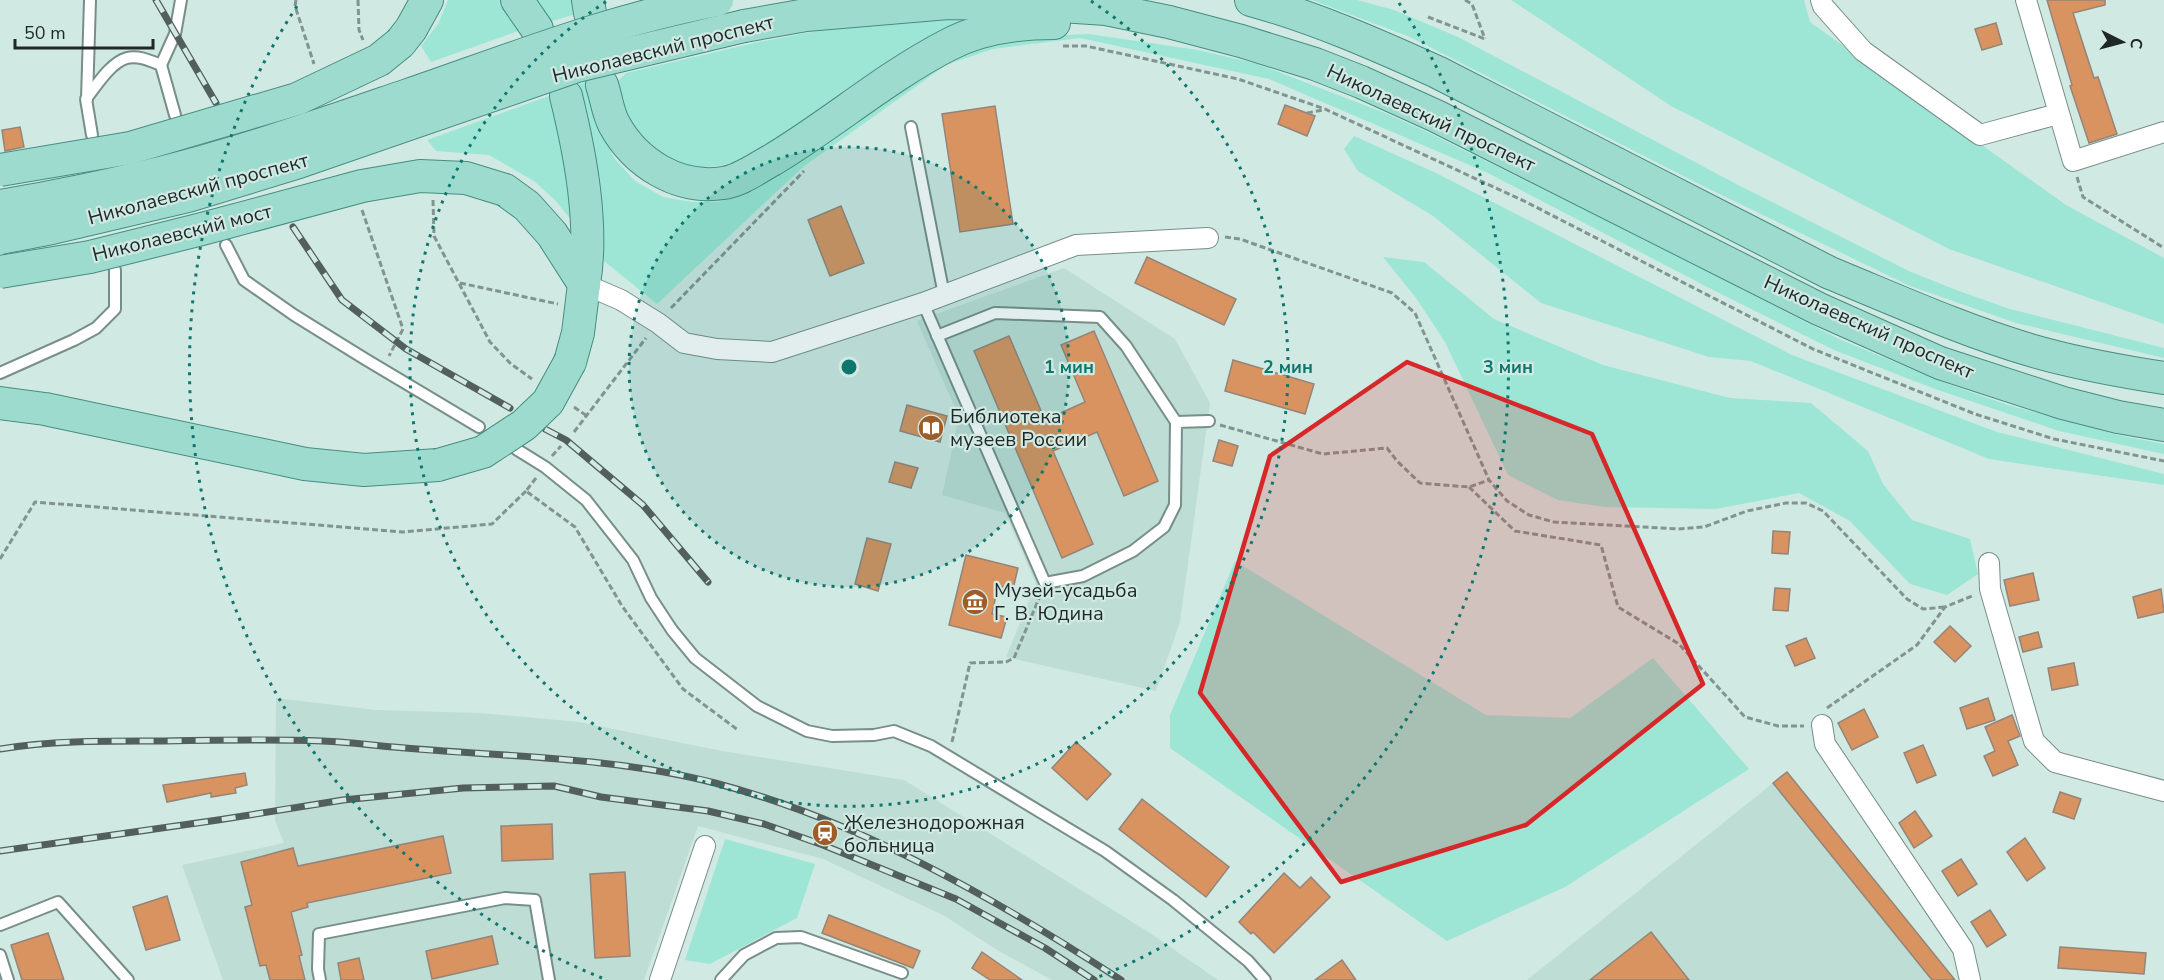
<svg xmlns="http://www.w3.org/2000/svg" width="2164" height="980" font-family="'Nunito Sans',sans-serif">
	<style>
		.built { fill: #bdddd5 }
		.green { fill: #9de6d6 }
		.building { fill: #d89360; stroke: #958478; stroke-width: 1.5 }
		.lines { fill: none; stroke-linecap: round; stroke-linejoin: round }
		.lane-casing { stroke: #788e89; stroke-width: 14 }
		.street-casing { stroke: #788e89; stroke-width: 22 }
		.primary-casing { stroke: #478d7f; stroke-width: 34 }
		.path { stroke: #839490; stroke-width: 3; stroke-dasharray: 6 3; stroke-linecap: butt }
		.lane { stroke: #fff; stroke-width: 10 }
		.street { stroke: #fff; stroke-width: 20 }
		.primary { stroke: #9ddbcf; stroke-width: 32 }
		.rail-casing { stroke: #525f5c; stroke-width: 7 }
		.rail { stroke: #d1e9e3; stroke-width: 4.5; stroke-dasharray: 14; stroke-linecap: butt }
		.primary-bridge-casing { stroke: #478d7f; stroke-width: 34; stroke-linecap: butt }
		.primary-bridge { stroke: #9ddbcf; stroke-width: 32 }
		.marked { fill: #d62828; fill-opacity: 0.2; stroke: #d62828; stroke-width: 4.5; stroke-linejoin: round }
		.ring { fill: none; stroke: #0f766e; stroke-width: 3; stroke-dasharray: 3 6 }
		.labels { text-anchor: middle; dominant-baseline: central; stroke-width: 4.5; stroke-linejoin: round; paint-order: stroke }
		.street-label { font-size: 20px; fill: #1f2826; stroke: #d1e9e3 }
		.poi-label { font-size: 20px; fill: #1f2826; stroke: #d1e9e3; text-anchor: start }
		.centre { fill: #0f766e; stroke: #d1e9e3; stroke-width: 3 }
		.ring-label { font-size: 18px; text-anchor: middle; font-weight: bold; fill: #0f766e; stroke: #d1e9e3; stroke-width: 4.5; stroke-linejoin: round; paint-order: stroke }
	</style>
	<rect width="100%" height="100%" fill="#d1e9e3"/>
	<!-- built -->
	<g class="built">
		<path d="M1064 268 1175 339 1210 403 1180 622 1156 691 1006 657 1036 584 1005 513 942 495 959 417 917 321Z"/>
		<path d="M276 698 376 710 479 713 579 722 722 751 904 780 1150 933 1218 980H1052L997 950 943 915 823 859 698 826 644 980H223L182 865 284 843 275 821Z"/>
		<path d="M1773 783 1932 980H1527Z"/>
	</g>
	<!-- green -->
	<g class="green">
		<path d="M448 0H501L524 29 431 62 421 46 438 24Z"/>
		<path d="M536 0H574L576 14 549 22Z"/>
		<path d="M1312 0H1357L1394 10 1458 37 1742 187 1911 272 1959 291 2010 309 2164 348V358L2016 323 1910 286 1709 189 1410 37Z"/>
		<path d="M1511 0H1804L1810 22 2066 205 2164 258V324L1949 249 1671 106Z"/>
		<path d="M976 18 759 154C720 170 675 177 644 140 640 135 633 129 630 122 625 109 622 95 617 82L626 73 754 43 847 25Z"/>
		<path d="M1089 34 1198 50 1258 64 1385 113 1423 130 1671 253 1839 339 1945 383 2008 405 2118 435 2164 444V454L2059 431 1935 389 1834 350 1715 291 1488 173 1269 79 1080 38 993 49 946 65 803 167 657 304 604 261 577 85 587 81 598 126 614 158 635 181 663 197 692 202H718L753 190 930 67 981 46 1042 36Z"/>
		<path d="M549 96 559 121 573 222 555 200 534 181 489 155 436 151 427 140Z"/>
		<path d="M1354 136 1436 173 1792 355 1997 432 2164 474V485L1989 459 1751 361 1709 357 1541 303 1433 216 1358 171 1344 149Z"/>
		<path d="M1383 257 1424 262 1494 319 1603 365 1730 398 1811 403 1868 451 1883 484 1912 520 1970 539 1978 574 1947 595 1910 584 1850 521 1799 493 1716 509 1604 507 1558 500 1508 475 1445 342 1416 298Z"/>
		<path d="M1235 561 1486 715 1570 718 1653 658 1749 769 1565 887 1447 941 1170 748V715Z"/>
		<path d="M725 839 815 864 797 918 710 964 685 960Z"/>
	</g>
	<!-- building -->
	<g class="building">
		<path d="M2047 0H2105V5L2073 13 2094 78 2098 77 2117 134 2089 143 2070 86 2072 85Z"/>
		<path d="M1996 23 2002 44 1982 50 1975 29Z"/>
		<path d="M1285 105 1315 116 1307 136 1278 124Z"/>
		<path d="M995 106 1013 224 960 232 942 114Z"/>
		<path d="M20 127 24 147 5 151 2 130Z"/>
		<path d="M841 206 864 263 830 276 808 220Z"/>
		<path d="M1147 257 1236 299 1224 325 1135 283Z"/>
		<path d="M1094 331 1158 481 1124 496 1097 432 1053 451 1093 544 1062 558 974 351 1009 336 1045 420 1085 402 1061 345Z"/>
		<path d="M1233 360 1314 384 1305 414 1225 391Z"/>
		<path d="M907 405 947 416 940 442 900 431Z"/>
		<path d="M1219 440 1238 446 1232 466 1213 461Z"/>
		<path d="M895 462 918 468 911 488 889 482Z"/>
		<path d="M1773 531 1790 532 1788 554 1772 553Z"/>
		<path d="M867 538 891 544 878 591 855 584Z"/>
		<path d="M966 555 1018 568 1013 589 998 586 992 614 1007 617 1001 638 949 625Z"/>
		<path d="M2033 573 2039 600 2010 606 2004 580Z"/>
		<path d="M1775 588 1790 589 1788 611 1773 610Z"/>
		<path d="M2161 589 2164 612 2138 618 2133 597Z"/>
		<path d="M1950 626 1971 646 1955 662 1934 642Z"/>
		<path d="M2038 632 2042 647 2023 652 2019 637Z"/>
		<path d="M1806 638 1815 658 1795 666 1786 646Z"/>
		<path d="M2074 663 2078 685 2052 690 2048 668Z"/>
		<path d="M1988 698 1995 720 1967 729 1960 708Z"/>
		<path d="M1864 709 1878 737 1852 750 1838 723Z"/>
		<path d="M2012 715 2020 736 2008 741 2018 765 1993 776 1984 756 1995 751 1985 727Z"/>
		<path d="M1076 742 1111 774 1087 800 1052 768Z"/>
		<path d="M1923 745 1936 775 1917 783 1904 753Z"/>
		<path d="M1787 772 1955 980H1932L1773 783Z"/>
		<path d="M245 773 247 785 235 788 236 793 211 797V793L167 802 163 785Z"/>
		<path d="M2060 792 2081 799 2074 819 2053 812Z"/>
		<path d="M1142 799 1229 867 1206 897 1119 829Z"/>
		<path d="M1915 811 1932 836 1914 848 1899 823Z"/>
		<path d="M552 824 553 859 502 861 501 826Z"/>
		<path d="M443 836 451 873 307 903 308 907 291 912 302 955 299 956 305 980H270L266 965 260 966 245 907 252 905 241 862 293 848 298 866Z"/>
		<path d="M2025 838 2045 868 2027 881 2007 852Z"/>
		<path d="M1961 859 1977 884 1958 896 1942 871Z"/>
		<path d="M625 872 630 956 595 958 590 874Z"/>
		<path d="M1284 873 1300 888 1311 877 1330 897 1274 953 1253 932 1251 934 1239 922Z"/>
		<path d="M167 896 180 940 146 950 133 907Z"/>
		<path d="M1990 910 2006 935 1987 947 1971 922Z"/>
		<path d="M829 915 920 951 913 968 822 933Z"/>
		<path d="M1651 932 1689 980H1590Z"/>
		<path d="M48 933 64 980H22L11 945Z"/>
		<path d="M492 936 498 964 432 979 426 951Z"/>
		<path d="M2060 947 2146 953 2144 974 2058 968Z"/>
		<path d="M982 952 1022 980H990L972 968Z"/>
		<path d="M359 958 364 980H341L338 963Z"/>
		<path d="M1342 960 1356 980H1315Z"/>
	</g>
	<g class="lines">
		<!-- lane casing -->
		<g class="lane-casing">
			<g id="lane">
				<path d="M161 65 175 34 181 0"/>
				<path d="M87 99 90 0"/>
				<path d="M911 127 944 295"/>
				<path d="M92 135 86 99C96 86 111 62 127 58 138 55 151 61 161 65L175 115"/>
				<path d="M226 245 244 280 294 315 365 359 479 427"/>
				<path d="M923 303 1045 583 1083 576 1133 551 1164 527 1175 505 1176 422 1209 421"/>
				<path d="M937 336 995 313 1100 317 1126 346 1176 422"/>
				<path d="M0 373 74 340 96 328 115 309V270"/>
				<path d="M516 449 545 467 586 500 633 560 651 598 672 630 695 658 757 706 807 731 832 736 874 735 894 731 931 746 1105 851 1173 900 1248 961 1265 980"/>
				<path d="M0 925 58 902 128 980"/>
				<path d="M0 955 8 980"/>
				<path d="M320 980 318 969 319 934 505 898 535 900 549 980"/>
				<path d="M721 980 744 955 776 938 801 937 902 973"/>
			</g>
		</g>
		<!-- street casing -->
		<g class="street-casing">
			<g id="street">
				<path d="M1821 0 1823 6 1863 51 1980 135 2058 114"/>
				<path d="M2026 0 2073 161 2164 132"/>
				<path d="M584 284 621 300 658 323 684 343 717 349 772 352 923 303 1076 245 1208 238"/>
				<path d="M1989 563 1990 589 2034 741 2055 762 2164 791"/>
				<path d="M1822 725 1825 744 1963 949 1970 980"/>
				<path d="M660 980 705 846"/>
			</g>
		</g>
		<!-- primary casing -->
		<g class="primary-casing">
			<g id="primary">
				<path d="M517 0 537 29"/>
				<path d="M588 0 590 13"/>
				<path d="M1251 0C1316 18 1375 44 1437 72L1830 273C1896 300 1962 330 2030 350 2074 363 2119 371 2164 378"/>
				<path d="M744 26 806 15 948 3 1031 4 1106 9 1169 22 1241 41 1315 64 1361 82 1436 116 1819 309 1940 363 2063 403 2118 417 2164 425"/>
				<path d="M400 43 411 29 427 0"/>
				<path d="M602 85C606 97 608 113 614 124 635 163 678 190 723 183 740 181 757 168 772 160 832 124 886 77 948 45 980 28 1018 23 1054 23"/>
				<path d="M566 96C580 153 594 225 584 284"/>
				<path d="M505 190 527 206 552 234 584 284 578 333 570 362"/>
				<path d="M0 403 45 409 305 464 364 470 438 465"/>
			</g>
		</g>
		<!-- path -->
		<g class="path">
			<path d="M296 0 295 6 314 64"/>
			<path d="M358 0 359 30 363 40"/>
			<path d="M1465 0 1472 4 1485 39"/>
			<path d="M1428 17 1485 39"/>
			<path d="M1063 46H1086L1238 79 1325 109 1526 202 1813 349 1975 414 2054 439 2164 461"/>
			<path d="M1307 113 1323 110"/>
			<path d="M2077 177 2083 197 2164 248"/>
			<path d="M433 200 434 236 490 342 511 364 532 379"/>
			<path d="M362 210 403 329 389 356"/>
			<path d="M1225 237 1240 239 1392 293 1415 313 1489 480 1507 501 1529 515 1554 522 1678 529 1704 527 1747 511 1786 503H1806L1823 511 1907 599 1923 609 1945 607"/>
			<path d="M460 283 558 304"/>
			<path d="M671 308 804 171"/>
			<path d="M574 407 587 416"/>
			<path d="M1220 425 1323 454 1387 448 1397 461 1420 483 1469 487 1489 480"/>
			<path d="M574 432 646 338"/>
			<path d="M552 456 561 446"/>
			<path d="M536 478 526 491 575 527 622 606 683 689 738 730"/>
			<path d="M1469 487 1515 531 1601 545 1618 607 1679 644 1745 717 1778 726H1804"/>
			<path d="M0 559 35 502 403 532 492 524 526 491"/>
			<path d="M1827 708 1917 645 1945 607 1972 596"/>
			<path d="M952 742 970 663 1006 662 1014 658 1040 596"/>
		</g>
		<!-- lane -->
		<use href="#lane" class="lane"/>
		<!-- street -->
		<use href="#street" class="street"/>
		<!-- primary -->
		<use href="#primary" class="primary"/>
		<!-- rail casing -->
		<g class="rail-casing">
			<g id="rail">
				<path d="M156 0 216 103"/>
				<path d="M293 227 342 300 406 349 510 408"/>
				<path d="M545 429 566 440 643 505 708 582"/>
				<path d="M0 749C54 740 109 741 164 741 217 740 270 739 323 741 347 742 370 745 394 747 501 757 610 756 715 783 860 821 996 899 1121 980"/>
				<path d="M0 851 218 820 343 800 463 788 554 786 601 797 708 811 764 824 823 845 956 899 1045 948 1094 980"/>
			</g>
		</g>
		<!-- rail -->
		<use href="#rail" class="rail"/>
		<!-- primary-bridge casing -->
		<g class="primary-bridge-casing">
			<g id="primary-bridge">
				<path d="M0 170 130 148 297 99 379 60 400 43"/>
				<path d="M0 206C54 197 107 186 160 173 244 152 326 123 408 95 510 60 610 20 717 0"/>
				<path d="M0 238 52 228 188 196 299 162 577 66 744 26"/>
				<path d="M0 272 90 257 202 229 362 186 420 176 466 178 505 190"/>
				<path d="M438 465 483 452 524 425 548 402 570 362"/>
			</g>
		</g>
		<!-- primary-bridge -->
		<use href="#primary-bridge" class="primary-bridge"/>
	</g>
	<!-- marked area -->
	<path class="marked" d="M1407 362 1592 434 1703 684 1526 825 1341 882 1200 693 1270 456Z"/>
	<!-- distance rings -->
	<circle cx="849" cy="367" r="220" fill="#0f766e" fill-opacity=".12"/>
	<g class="ring">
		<circle cx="849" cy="367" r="220"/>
		<path d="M1091 1A439 439 0 1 1 607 1"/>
		<path d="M602 978A659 659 0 0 1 299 3M1399 3A659 659 0 0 1 1096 978"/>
	</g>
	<!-- icons -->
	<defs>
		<g id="library-disc" transform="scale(1.35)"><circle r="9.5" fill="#9e5d28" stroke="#d1e9e3"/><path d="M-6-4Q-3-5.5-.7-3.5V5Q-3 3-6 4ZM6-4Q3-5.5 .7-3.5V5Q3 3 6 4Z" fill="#fff"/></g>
		<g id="museum-disc" transform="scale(1.35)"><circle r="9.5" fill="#9e5d28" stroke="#d1e9e3"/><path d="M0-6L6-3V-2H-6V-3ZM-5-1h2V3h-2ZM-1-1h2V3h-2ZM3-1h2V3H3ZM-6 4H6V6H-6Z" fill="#fff"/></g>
		<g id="station-disc" transform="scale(1.35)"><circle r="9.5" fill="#9e5d28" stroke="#d1e9e3"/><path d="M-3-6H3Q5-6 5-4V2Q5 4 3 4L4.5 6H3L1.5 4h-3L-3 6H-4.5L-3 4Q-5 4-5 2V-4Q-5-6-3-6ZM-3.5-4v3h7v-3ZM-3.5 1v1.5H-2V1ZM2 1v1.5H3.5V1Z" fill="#fff"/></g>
	</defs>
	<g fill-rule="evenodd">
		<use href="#library-disc" x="931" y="428"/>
		<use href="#museum-disc" x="975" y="602"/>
		<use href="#station-disc" x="825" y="833"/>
	</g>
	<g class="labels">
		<!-- street labels -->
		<g class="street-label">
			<text transform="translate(663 49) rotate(-14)">Николаевский проспект</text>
			<text transform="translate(1431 118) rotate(25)">Николаевский проспект</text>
			<text transform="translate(198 189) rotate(-15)">Николаевский проспект</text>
			<text transform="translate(182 233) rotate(-14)">Николаевский мост</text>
			<text transform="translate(1869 327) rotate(24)">Николаевский проспект</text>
		</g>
		<!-- poi labels -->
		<g class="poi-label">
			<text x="950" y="416">Библиотека<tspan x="950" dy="23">музеев России</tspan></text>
			<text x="994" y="590">Музей-усадьба<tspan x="994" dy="23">Г. В. Юдина</tspan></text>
			<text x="844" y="822">Железнодорожная<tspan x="844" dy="23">больница</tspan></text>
		</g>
	</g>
	<circle cx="849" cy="367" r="9" class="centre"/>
	<g class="ring-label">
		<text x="1069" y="373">1 мин</text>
		<text x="1288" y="373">2 мин</text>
		<text x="1508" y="373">3 мин</text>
	</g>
	<!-- north arrow -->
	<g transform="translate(2122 42) rotate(96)" stroke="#d1e9e3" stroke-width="4.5" paint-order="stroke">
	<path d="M0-4.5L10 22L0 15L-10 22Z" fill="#1f2826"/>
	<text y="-9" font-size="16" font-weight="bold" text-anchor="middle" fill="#1f2826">С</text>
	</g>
	<!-- scale -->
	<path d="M15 39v9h138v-9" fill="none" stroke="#1f2826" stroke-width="3"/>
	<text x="24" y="39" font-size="18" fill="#1f2826" stroke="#d1e9e3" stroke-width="4.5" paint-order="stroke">50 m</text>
</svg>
